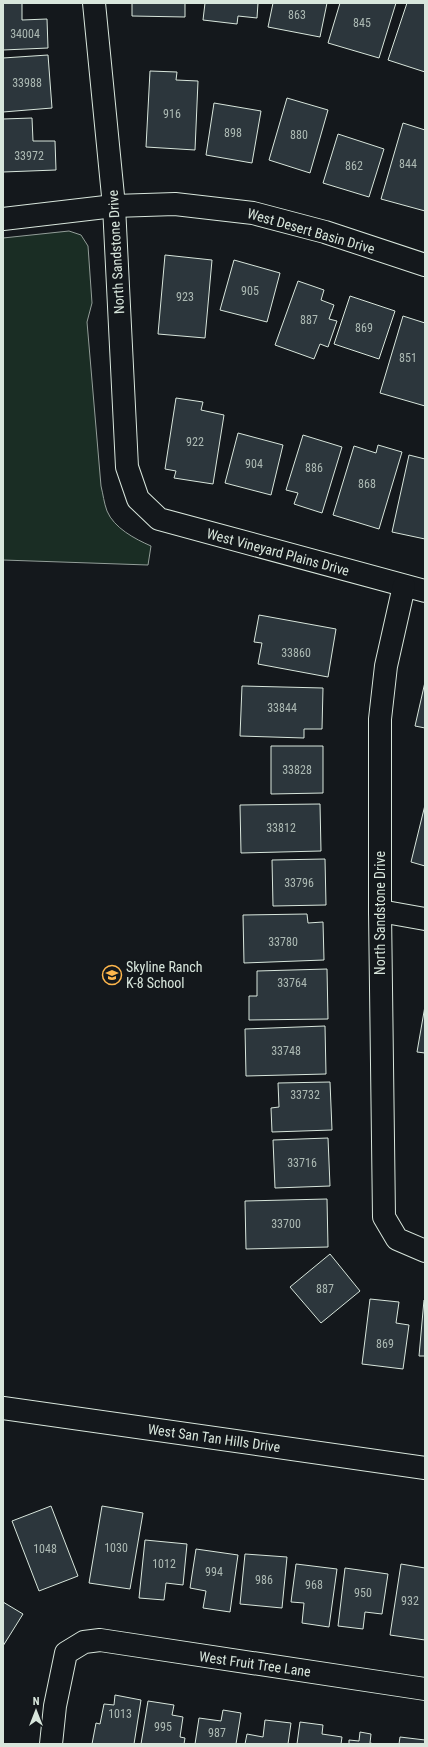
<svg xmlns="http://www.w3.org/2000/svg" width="428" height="1747" font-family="'Roboto Condensed',sans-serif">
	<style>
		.green { fill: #1a2d24; stroke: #939e99 }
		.building { fill: #2c363c; stroke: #d8e6dc }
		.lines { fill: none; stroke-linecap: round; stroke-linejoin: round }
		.minor-casing { stroke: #d8e6dc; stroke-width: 24 }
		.minor { stroke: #14181c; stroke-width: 22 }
		.labels { text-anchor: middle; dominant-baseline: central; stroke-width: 3; stroke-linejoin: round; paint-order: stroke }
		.number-label { font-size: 12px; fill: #adbab4 }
		.street-label { font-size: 14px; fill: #d8e6dc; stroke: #14181c }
		.poi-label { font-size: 14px; fill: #d8e6dc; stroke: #14181c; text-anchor: start }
	</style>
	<rect width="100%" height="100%" fill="#14181c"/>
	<!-- green -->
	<path class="green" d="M69 231 81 235 88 246 92 303 87 322 101 486C103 494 104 503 107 511 114 528 135 539 151 546L148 565 3 560V238Z"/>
	<!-- building -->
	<g class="building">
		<path d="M3 3H22V20L47 19 48 48 3 50Z"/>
		<path d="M132 3H185V17L132 16Z"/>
		<path d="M205 3H258L257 18 238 16 237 24 203 20Z"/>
		<path d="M273 3H327L320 37 268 27Z"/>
		<path d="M340 3H396L379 58 328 43Z"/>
		<path d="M407 3H425V72L388 60Z"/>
		<path d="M48 55 52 108 3 112V58Z"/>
		<path d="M150 71 177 72 176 80 198 81 195 150 146 147Z"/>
		<path d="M287 98 328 110 310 173 269 160Z"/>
		<path d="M214 103 261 111 252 163 206 155Z"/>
		<path d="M32 118 33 141H55L56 170 3 172V119Z"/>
		<path d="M403 123 425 130V211L381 199Z"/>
		<path d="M338 134 384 149 369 197 323 183Z"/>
		<path d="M165 255 212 260 205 338 158 334Z"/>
		<path d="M234 260 280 273 267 322 220 310Z"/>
		<path d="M298 281 324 290 321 300 334 305 329 319 337 321 328 347 320 344 314 359 275 345Z"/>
		<path d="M350 296 395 311 379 359 334 344Z"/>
		<path d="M403 316 425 323V406L380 393Z"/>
		<path d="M176 398 203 402 201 410 224 415 213 484 174 478 176 471 165 469Z"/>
		<path d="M238 433 283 445 271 495 225 483Z"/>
		<path d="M303 435 342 447 322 513 294 504 298 493 286 490Z"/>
		<path d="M378 445 402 452 379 529 333 515 354 446 376 453Z"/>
		<path d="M409 455 425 459V539L392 532Z"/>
		<path d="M259 615 336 629 328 677 258 664 262 643 254 642Z"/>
		<path d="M425 682V728L415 726Z"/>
		<path d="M242 686 323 688 322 729H304V738L240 736Z"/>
		<path d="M271 746H323V793L271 794Z"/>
		<path d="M320 804 321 851 241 853 240 805Z"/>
		<path d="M425 805V866L411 862Z"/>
		<path d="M325 859 326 905 273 906 272 860Z"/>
		<path d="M307 914 308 923 323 922 324 960 244 963 243 915Z"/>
		<path d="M327 969 328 1019 249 1020V996H257V971Z"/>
		<path d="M425 1006V1053L417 1052Z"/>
		<path d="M325 1026 326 1074 246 1076 245 1029Z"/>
		<path d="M330 1082 332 1130 272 1132 271 1108 279 1107 278 1083Z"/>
		<path d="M328 1138 330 1186 275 1188 273 1140Z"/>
		<path d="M327 1199 328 1247 246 1249 245 1201Z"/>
		<path d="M330 1254 360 1291 321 1323 290 1287Z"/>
		<path d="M370 1299 399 1302 396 1323 409 1325 403 1369 362 1364Z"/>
		<path d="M424 1300H425V1356H419Z"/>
		<path d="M51 1506 78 1576 39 1591 12 1521Z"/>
		<path d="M102 1506 143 1513 130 1589 89 1583Z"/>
		<path d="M145 1540 187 1544 183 1585 166 1583 164 1600 139 1598Z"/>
		<path d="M196 1549 238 1555 230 1612 203 1608 206 1591 190 1588Z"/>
		<path d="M245 1554 287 1557 282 1608 240 1604Z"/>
		<path d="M296 1564 337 1569 329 1627 302 1623 304 1603 291 1602Z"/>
		<path d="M401 1564 425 1568V1640L390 1635Z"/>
		<path d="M345 1568 388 1574 382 1614 365 1612 363 1629 338 1626Z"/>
		<path d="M3 1602 23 1614 3 1646Z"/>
		<path d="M115 1695 141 1700 134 1744H92L96 1723 100 1724 104 1704 114 1705Z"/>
		<path d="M148 1701 174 1705 172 1715 183 1717 180 1737 185 1738 184 1744H141Z"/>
		<path d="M223 1710 241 1713 236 1744H195L199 1718 221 1721Z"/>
		<path d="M265 1720 291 1723 288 1744H245L247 1734 263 1737Z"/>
		<path d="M300 1722 323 1725 322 1734 342 1737 341 1744H297Z"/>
		<path d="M360 1732 371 1734 370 1743 375 1744H349V1740L359 1741Z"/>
		<path d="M400 1737 425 1740V1744H399Z"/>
	</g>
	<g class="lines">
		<!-- minor casing -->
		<g class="minor-casing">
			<g id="minor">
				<path d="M94 3 114 206 127 467 138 499 159 519 425 591"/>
				<path d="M3 219 114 206 175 204 253 213 325 232 425 265"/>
				<path d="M404 586 386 666 380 719V911L384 1217 397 1239 425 1251"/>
				<path d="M380 911 425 919"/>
				<path d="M3 1408 425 1468"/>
				<path d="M51 1744 55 1706 66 1653 84 1642 100 1640 425 1689"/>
			</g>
		</g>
		<!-- minor -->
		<use href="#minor" class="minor"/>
	</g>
	<!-- icons -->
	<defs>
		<g id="school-ring" transform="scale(1)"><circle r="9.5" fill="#14181c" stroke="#ffb74d" stroke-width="1.5"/><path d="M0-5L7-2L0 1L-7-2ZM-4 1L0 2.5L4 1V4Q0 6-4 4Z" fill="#ffb74d"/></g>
	</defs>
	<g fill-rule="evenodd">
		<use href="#school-ring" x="112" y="975"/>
	</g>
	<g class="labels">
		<!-- number labels -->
		<g class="number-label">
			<text x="297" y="15">863</text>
			<text x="362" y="23">845</text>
			<text x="25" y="34">34004</text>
			<text x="27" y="83">33988</text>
			<text x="172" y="114">916</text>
			<text x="233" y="133">898</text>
			<text x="299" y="135">880</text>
			<text x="29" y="156">33972</text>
			<text x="408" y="164">844</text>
			<text x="354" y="166">862</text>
			<text x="250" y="291">905</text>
			<text x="185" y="297">923</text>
			<text x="309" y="320">887</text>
			<text x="364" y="328">869</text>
			<text x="408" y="358">851</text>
			<text x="195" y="442">922</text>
			<text x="254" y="464">904</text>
			<text x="314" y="468">886</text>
			<text x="367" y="484">868</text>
			<text x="296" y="653">33860</text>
			<text x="282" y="708">33844</text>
			<text x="297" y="770">33828</text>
			<text x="281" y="828">33812</text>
			<text x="299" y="883">33796</text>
			<text x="283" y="942">33780</text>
			<text x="292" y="983">33764</text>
			<text x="286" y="1051">33748</text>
			<text x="305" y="1095">33732</text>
			<text x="302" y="1163">33716</text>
			<text x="286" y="1224">33700</text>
			<text x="325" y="1289">887</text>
			<text x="385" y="1344">869</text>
			<text x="116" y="1548">1030</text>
			<text x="45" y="1549">1048</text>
			<text x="164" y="1564">1012</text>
			<text x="214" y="1572">994</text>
			<text x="264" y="1580">986</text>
			<text x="314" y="1585">968</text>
			<text x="363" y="1593">950</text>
			<text x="410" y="1601">932</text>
			<text x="120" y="1714">1013</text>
			<text x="163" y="1727">995</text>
			<text x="217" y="1733">987</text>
		</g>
		<!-- street labels -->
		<g class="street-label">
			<text transform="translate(311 231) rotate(16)">West Desert Basin Drive</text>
			<text transform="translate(116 252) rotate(-93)">North Sandstone Drive</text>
			<text transform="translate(278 552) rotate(15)">West Vineyard Plains Drive</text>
			<text transform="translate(380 913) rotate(-90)">North Sandstone Drive</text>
			<text transform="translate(214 1438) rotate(8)">West San Tan Hills Drive</text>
			<text transform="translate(255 1664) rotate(8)">West Fruit Tree Lane</text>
		</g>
		<!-- poi labels -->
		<g class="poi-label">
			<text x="126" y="967">Skyline Ranch<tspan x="126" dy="16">K-8 School</tspan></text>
		</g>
	</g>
	<!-- border -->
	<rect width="428" height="1747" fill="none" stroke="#d8e6dc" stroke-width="8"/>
	<!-- north arrow -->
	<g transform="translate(36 1711)" stroke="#14181c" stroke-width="3" paint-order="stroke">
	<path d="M0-3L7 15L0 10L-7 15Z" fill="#d8e6dc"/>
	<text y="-6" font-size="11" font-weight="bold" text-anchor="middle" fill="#d8e6dc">N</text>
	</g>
</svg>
